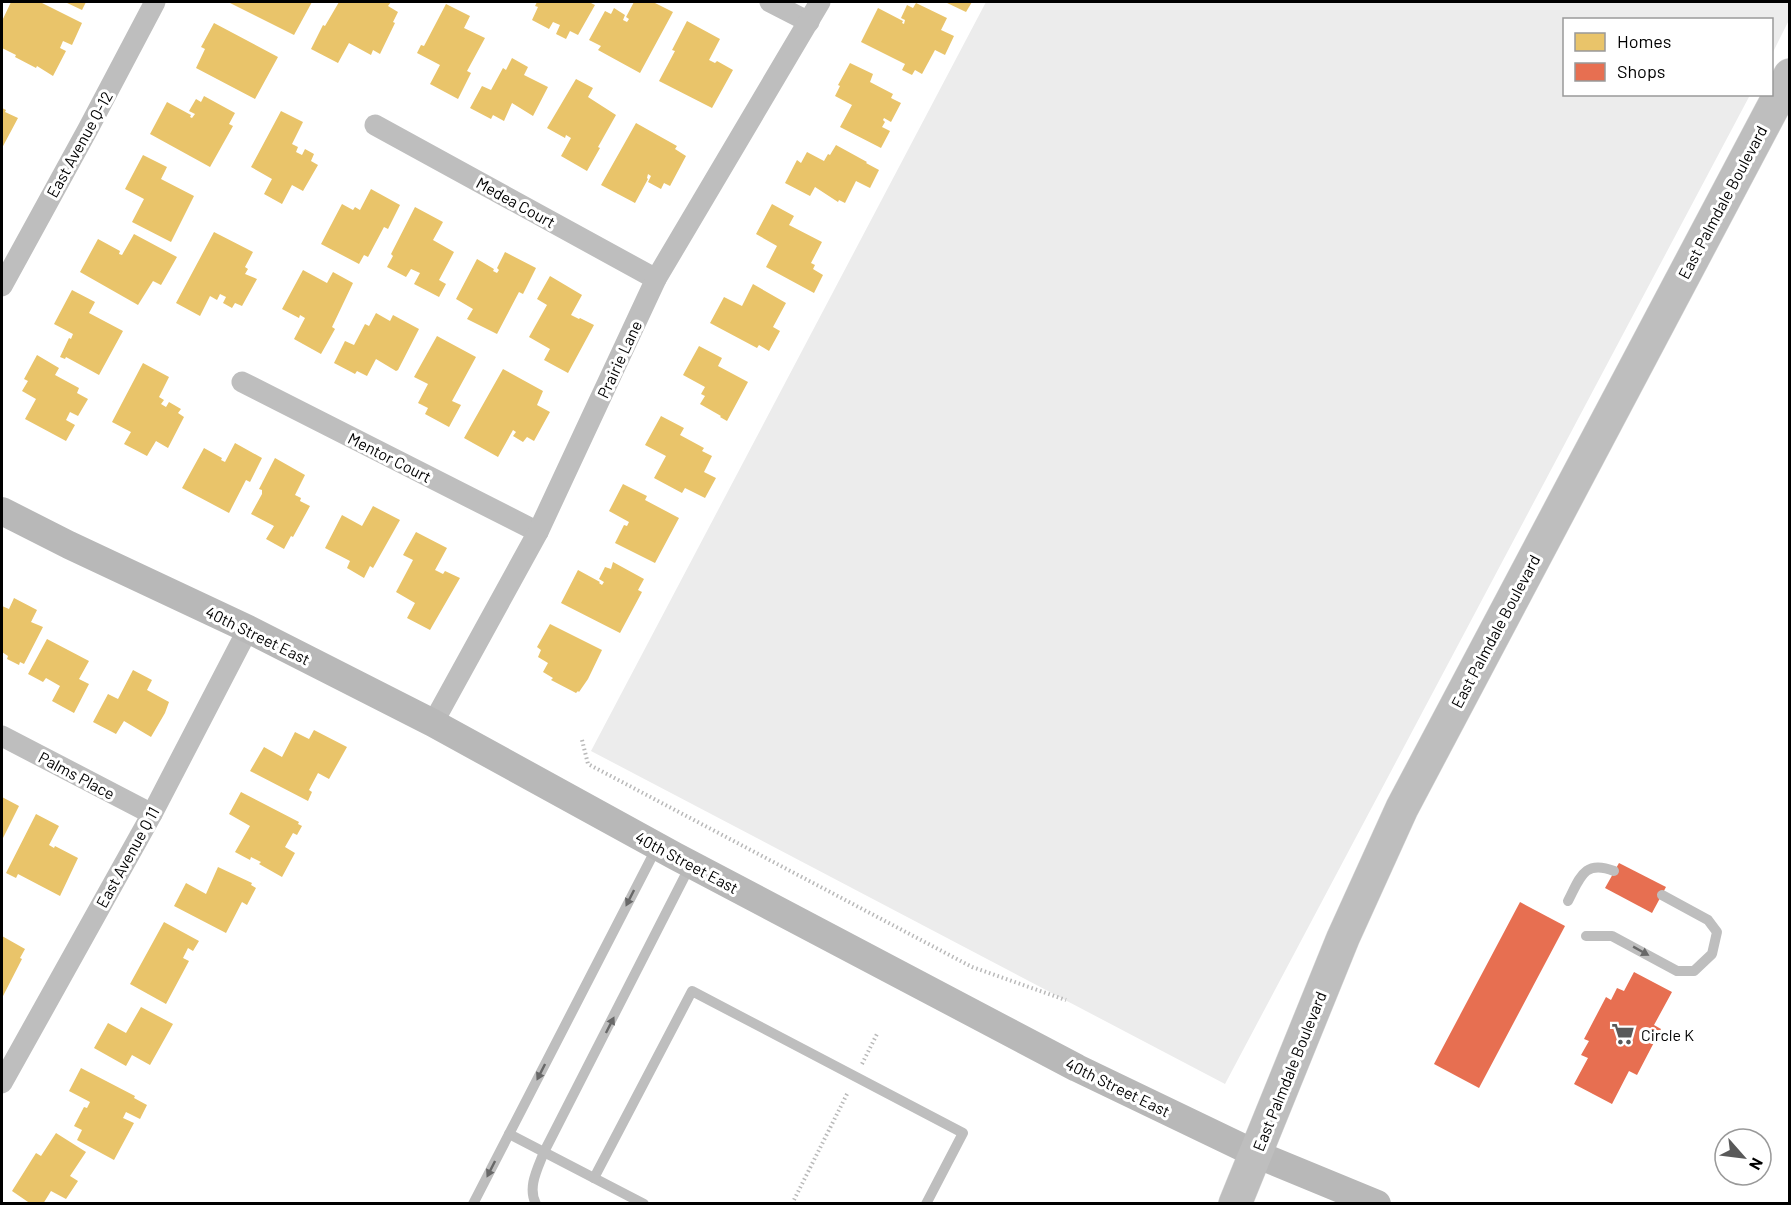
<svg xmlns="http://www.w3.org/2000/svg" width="1791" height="1205" font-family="Barlow,sans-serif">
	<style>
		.green { fill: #ececec }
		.homes { fill: #e9c46a }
		.shops { fill: #e76f51 }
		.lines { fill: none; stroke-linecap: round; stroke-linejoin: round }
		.trunk-casing { stroke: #dbdbdb; stroke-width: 34 }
		.path { stroke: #b9b9b9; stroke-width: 4; stroke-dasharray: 1.5 3; stroke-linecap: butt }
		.service { stroke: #bebebe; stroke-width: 10 }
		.minor { stroke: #bebebe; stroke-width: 21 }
		.secondary { stroke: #b8b8b8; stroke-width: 28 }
		.trunk { stroke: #bebebe; stroke-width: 33 }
		.oneway { fill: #686868 }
		.labels { text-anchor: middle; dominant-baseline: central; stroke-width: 6; stroke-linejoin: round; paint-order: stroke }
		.street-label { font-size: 16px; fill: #000; stroke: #fff }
		.poi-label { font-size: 16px; fill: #000; stroke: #fff; text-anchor: start }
	</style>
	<rect width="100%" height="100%" fill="#fff"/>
	<!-- green -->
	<path class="green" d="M986 2H1789V20L1772 54V20H1564V94L1750 95 1225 1084 591 751Z"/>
	<!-- homes -->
	<g class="homes">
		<path d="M11 2H40L82 23 72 45 63 41 60 48 66 51 53 76 37 66 36 68 15 57 16 55 2 48V21Z"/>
		<path d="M65 2H86L82 10Z"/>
		<path d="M228 2H312L294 35Z"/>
		<path d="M339 2H391L388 6 398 12 393 22 395 23 380 54 373 50 371 55 349 43 338 63 311 49 323 25 325 26Z"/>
		<path d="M537 2H589L595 5 578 35 570 31 566 39 556 34 560 25 553 22 549 29 532 20 538 7 535 6Z"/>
		<path d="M634 2H653L673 12 640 73 598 50 601 46 589 40 605 11 611 14 614 8 625 15 623 20 627 22 629 19 626 17Z"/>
		<path d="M945 2H972L966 12Z"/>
		<path d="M916 3 947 18 941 30 954 36 945 55 935 50 922 74 915 70 912 75 902 70 905 64 861 42 878 8 903 21 902 23 904 24 905 20 901 18 907 5 913 8Z"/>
		<path d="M446 4 470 16 464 28 485 38 467 71 471 73 458 99 430 84 440 65 417 53 421 45 424 46Z"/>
		<path d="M687 21 720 39 709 60 715 63 717 61 733 70 712 108 659 81 675 51 672 50Z"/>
		<path d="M214 23 278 57 255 99 196 68 205 49 201 47Z"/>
		<path d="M512 58 528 67 524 75 548 87 533 116 512 103 504 121 493 115 491 119 470 108 482 86 491 90 503 68 506 70Z"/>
		<path d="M850 63 873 74 870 82 893 94 891 98 901 103 891 122 884 118 883 120 885 122 882 127 890 131 881 148 840 127 852 105 835 96 840 86 838 85Z"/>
		<path d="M576 79 593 88 588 97 616 115 598 147 600 148 587 171 561 156 571 138 566 135 565 138 547 128Z"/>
		<path d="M204 96 235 113 229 124 233 126 210 167 150 134 167 102 191 115 190 117 192 118 195 114 189 111 196 99 201 102Z"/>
		<path d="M2 108 6 110 5 112 18 118 2 148Z"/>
		<path d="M281 111 303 122 292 144 298 147 296 152 302 155 305 149 314 154 311 161 318 165 303 191 292 185 282 204 264 194 272 179 251 167Z"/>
		<path d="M636 123 677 146 675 149 686 156 670 186 664 183 661 189 648 182 651 176 648 174 647 178 648 179 635 203 601 185Z"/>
		<path d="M836 145 867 162 866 163 879 170 870 188 856 181 845 203 839 200 838 202 815 187 810 196 785 183 797 160 801 163 807 152 824 161 828 154 830 155Z"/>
		<path d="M143 155 167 167 161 179 194 196 171 242 132 222 144 199 125 189Z"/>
		<path d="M371 189 400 205 388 229 384 227 368 257 364 255 359 264 321 244 342 204 353 210 355 207 360 210Z"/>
		<path d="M772 204 794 216 789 225 822 242 811 263 815 265 813 269 823 275 814 293 766 267 777 246 756 234Z"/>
		<path d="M415 207 443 222 433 240 454 252 439 280 446 284 439 297 414 284 420 273 411 269 406 277 387 267 393 256 391 254Z"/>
		<path d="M214 232 253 252 245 267 248 269 245 274 257 279 242 306 235 303 232 308 223 303 226 297 220 294 217 300 210 296 200 316 176 303Z"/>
		<path d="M134 234 177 257 161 285 153 281 138 305 80 272 98 239 120 251 119 254 122 255Z"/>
		<path d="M505 252 536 268 523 294 519 292 497 334 467 319 473 309 456 299 477 259 494 269 493 271 497 273 499 270 497 268Z"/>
		<path d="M303 270 327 283 333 272 353 283 332 327 335 329 321 354 294 339 305 318 300 315 299 318 282 309Z"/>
		<path d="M550 276 582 295 571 315 579 319 580 318 594 325 568 373 544 360 550 349 529 337 547 305 537 299Z"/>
		<path d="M753 284 786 303 773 327 780 331 769 351 759 345 757 348 710 323 724 297 742 306Z"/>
		<path d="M72 290 95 302 89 313 123 331 99 375 66 357 65 359 60 357 69 338 71 339 73 334 54 324Z"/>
		<path d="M376 313 390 321 393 315 419 329 398 370 396 371 376 359 367 376 357 371 355 374 334 363 345 341 354 345 365 324 369 326Z"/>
		<path d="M437 336 476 357 452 401 461 405 449 427 425 414 428 408 418 403 428 384 414 377Z"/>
		<path d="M699 346 722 358 718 366 748 382 727 421 720 417 721 416 700 404 705 396 701 394 705 387 683 375Z"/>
		<path d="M37 355 59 368 55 375 79 388 77 393 88 399 78 416 70 412 66 420 75 425 66 441 25 419 36 399 22 391 28 381 24 379Z"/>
		<path d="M143 363 169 377 159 397 164 400 161 404 166 407 169 402 181 409 178 413 184 417 168 448 156 441 147 456 124 444 131 432 112 422Z"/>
		<path d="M503 369 543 391 537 405 550 412 534 441 527 437 523 442 513 436 516 432 513 430 498 457 464 438Z"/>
		<path d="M661 416 684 428 680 435 704 448 702 451 712 456 704 472 716 478 705 498 685 488 682 493 654 478 666 456 645 445Z"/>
		<path d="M235 443 262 458 250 482 246 480 229 513 182 488 204 448 222 458 221 460 225 462Z"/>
		<path d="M275 458 305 475 295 495 301 498 300 501 310 506 293 537 291 536 284 549 266 539 274 526 251 514 262 494V490L259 489Z"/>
		<path d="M623 484 647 496 645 500 679 518 655 563 615 543 624 525 627 526 629 522 609 511Z"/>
		<path d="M373 506 400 520 373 568 370 566 364 578 347 568 350 561 325 548 342 515 362 526Z"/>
		<path d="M416 532 447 548 435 570 443 574 445 571 460 578 430 630 407 618 415 603 396 592 413 560 403 555Z"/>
		<path d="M613 562 644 579 638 590 642 592 620 633 561 603 578 570 600 582 599 583 602 585 604 582 599 579 605 567 611 569Z"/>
		<path d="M14 598 37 610 31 622 43 627 24 664 20 662 19 665 7 659 8 656 2 652V606L9 609Z"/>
		<path d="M550 624 602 650 588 679 579 692 578 691 576 693 551 680 553 678 543 672 548 663 538 657 541 650 537 647Z"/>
		<path d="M47 639 89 661 79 679 89 684 74 713 52 701 60 686 46 678 43 682 28 674Z"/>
		<path d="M133 670 152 680 147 690 169 702 165 713 151 737 124 721 116 734 93 722 108 694 118 699Z"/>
		<path d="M314 730 347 747 329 779 318 773 309 790 312 792 308 801 250 771 264 747 282 757 295 732 309 739Z"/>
		<path d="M241 792 299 822 298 824 302 826 297 835 293 833 285 847 295 853 282 877 259 864 261 862 251 857 250 860 235 852 250 826 229 814Z"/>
		<path d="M2 797 19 806 2 840Z"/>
		<path d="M36 814 59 826 49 845 54 848 55 846 78 858 60 896 18 874 16 878 6 873Z"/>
		<path d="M218 867 252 883 251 885 256 888 247 905 242 902 226 933 174 906 186 883 206 894Z"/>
		<path d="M164 922 199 941 193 951 188 948 183 958 189 961 166 1004 130 984Z"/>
		<path d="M2 936 25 949 20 958 22 959 2 998Z"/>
		<path d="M141 1007 173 1024 150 1065 132 1055 126 1066 94 1048 108 1023 126 1033Z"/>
		<path d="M81 1068 135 1096 134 1098 147 1105 140 1119 126 1112 123 1118 134 1123 114 1160 77 1140 82 1130 74 1126 84 1107 87 1108 90 1102 69 1091Z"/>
		<path d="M56 1133 86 1152 70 1176 78 1181 66 1199 51 1191 43 1204H31L12 1191 36 1153 41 1156Z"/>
	</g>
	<!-- shops -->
	<g class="shops">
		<path d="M1619 863 1666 887 1652 913 1605 888Z"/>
		<path d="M1520 902 1565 926 1479 1088 1434 1064Z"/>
		<path d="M1634 972 1672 992 1654 1025 1661 1029 1637 1075 1629 1071 1612 1104 1574 1084 1588 1058 1581 1055 1589 1041 1584 1039 1606 997 1611 1000 1617 988 1624 991Z"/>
	</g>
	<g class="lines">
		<!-- trunk casing -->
		<g class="trunk-casing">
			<path id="trunk" d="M1235 1204 1343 938 1402 808 1790 75"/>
		</g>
		<!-- path -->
		<g class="path">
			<path d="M582 740 588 764 972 967 1066 1000"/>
			<path d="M862 1064 878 1032"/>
			<path d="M792 1204 848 1092"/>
		</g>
		<!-- service -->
		<g class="service">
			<path d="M1568 901C1580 878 1584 859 1614 871"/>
			<path d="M1586 936H1612L1677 971H1694L1712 954 1717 932 1708 920 1662 895"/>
			<path d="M509 1134 644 1204"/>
			<path d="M594 1178 692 991 963 1133 926 1204"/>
			<path d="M473 1204 657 847"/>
			<path d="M536 1204C527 1187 538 1168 544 1152L691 864"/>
		</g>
		<!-- minor -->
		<g class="minor">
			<path d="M770 2 809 22"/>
			<path d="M375 125 656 279"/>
			<path d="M2 286 88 129 155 2"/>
			<path d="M242 382 538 532"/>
			<path d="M433 723 538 532 656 279 820 2"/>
			<path d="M2 736 152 814"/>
			<path d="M2 1083 152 814 248 629"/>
		</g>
		<!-- secondary -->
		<path class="secondary" d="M2 511 69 545 248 629 433 723 675 856 1077 1068 1256 1154 1377 1204"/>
		<!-- trunk -->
		<use href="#trunk" class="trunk"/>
	</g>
	<!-- one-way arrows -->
	<defs><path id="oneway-solid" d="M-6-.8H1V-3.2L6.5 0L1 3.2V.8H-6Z" transform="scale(1.5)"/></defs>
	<g class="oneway">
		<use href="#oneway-solid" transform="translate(630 898) rotate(117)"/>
		<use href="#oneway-solid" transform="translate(1641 951) rotate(29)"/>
		<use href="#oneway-solid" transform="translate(610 1025) rotate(-63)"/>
		<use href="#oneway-solid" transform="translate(541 1072) rotate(117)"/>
		<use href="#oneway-solid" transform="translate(491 1169) rotate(117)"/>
	</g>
	<!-- icons -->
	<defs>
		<g id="supermarket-bare" transform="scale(1.8)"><path d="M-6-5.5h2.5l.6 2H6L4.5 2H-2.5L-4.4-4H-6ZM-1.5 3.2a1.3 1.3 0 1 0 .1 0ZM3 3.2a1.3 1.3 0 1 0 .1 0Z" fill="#595959" stroke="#fff" stroke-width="2.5" paint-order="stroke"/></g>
	</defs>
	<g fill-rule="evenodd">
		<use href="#supermarket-bare" x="1623" y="1034"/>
	</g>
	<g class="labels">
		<!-- street labels -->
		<g class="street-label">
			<text transform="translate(79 144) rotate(-61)">East Avenue Q-12</text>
			<text transform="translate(516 202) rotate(29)">Medea Court</text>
			<text transform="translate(1722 202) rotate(-62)">East Palmdale Boulevard</text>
			<text transform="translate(619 359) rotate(-65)">Prairie Lane</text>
			<text transform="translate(390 457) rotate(27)">Mentor Court</text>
			<text transform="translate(1495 631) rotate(-62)">East Palmdale Boulevard</text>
			<text transform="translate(258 635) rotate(26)">40th Street East</text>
			<text transform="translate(77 775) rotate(28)">Palms Place</text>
			<text transform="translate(127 857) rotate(-61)">East Avenue Q 11</text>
			<text transform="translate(687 862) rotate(28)">40th Street East</text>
			<text transform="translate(1289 1071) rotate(-68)">East Palmdale Boulevard</text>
			<text transform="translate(1118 1087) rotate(26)">40th Street East</text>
		</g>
		<!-- poi labels -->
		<g class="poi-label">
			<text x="1641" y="1034">Circle K</text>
		</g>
	</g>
	<!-- border -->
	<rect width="1791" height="1205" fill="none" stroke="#000000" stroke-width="6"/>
	<!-- legend -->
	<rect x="1563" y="18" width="210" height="78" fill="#ffffff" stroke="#999999" stroke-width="1.5"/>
	<rect x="1575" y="33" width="30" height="18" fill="#e9c46a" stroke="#999999" stroke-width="1.5"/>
	<text x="1617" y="48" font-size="18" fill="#000000">Homes</text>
	<rect x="1575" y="63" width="30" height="18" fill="#e76f51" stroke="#999999" stroke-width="1.5"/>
	<text x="1617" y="78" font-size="18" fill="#000000">Shops</text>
	<!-- north arrow -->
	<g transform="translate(1743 1157) rotate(118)"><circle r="28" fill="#ffffff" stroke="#999999" stroke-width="1.5"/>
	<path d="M0-4.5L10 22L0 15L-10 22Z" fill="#595959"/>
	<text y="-9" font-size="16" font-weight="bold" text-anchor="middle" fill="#000000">N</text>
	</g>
</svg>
